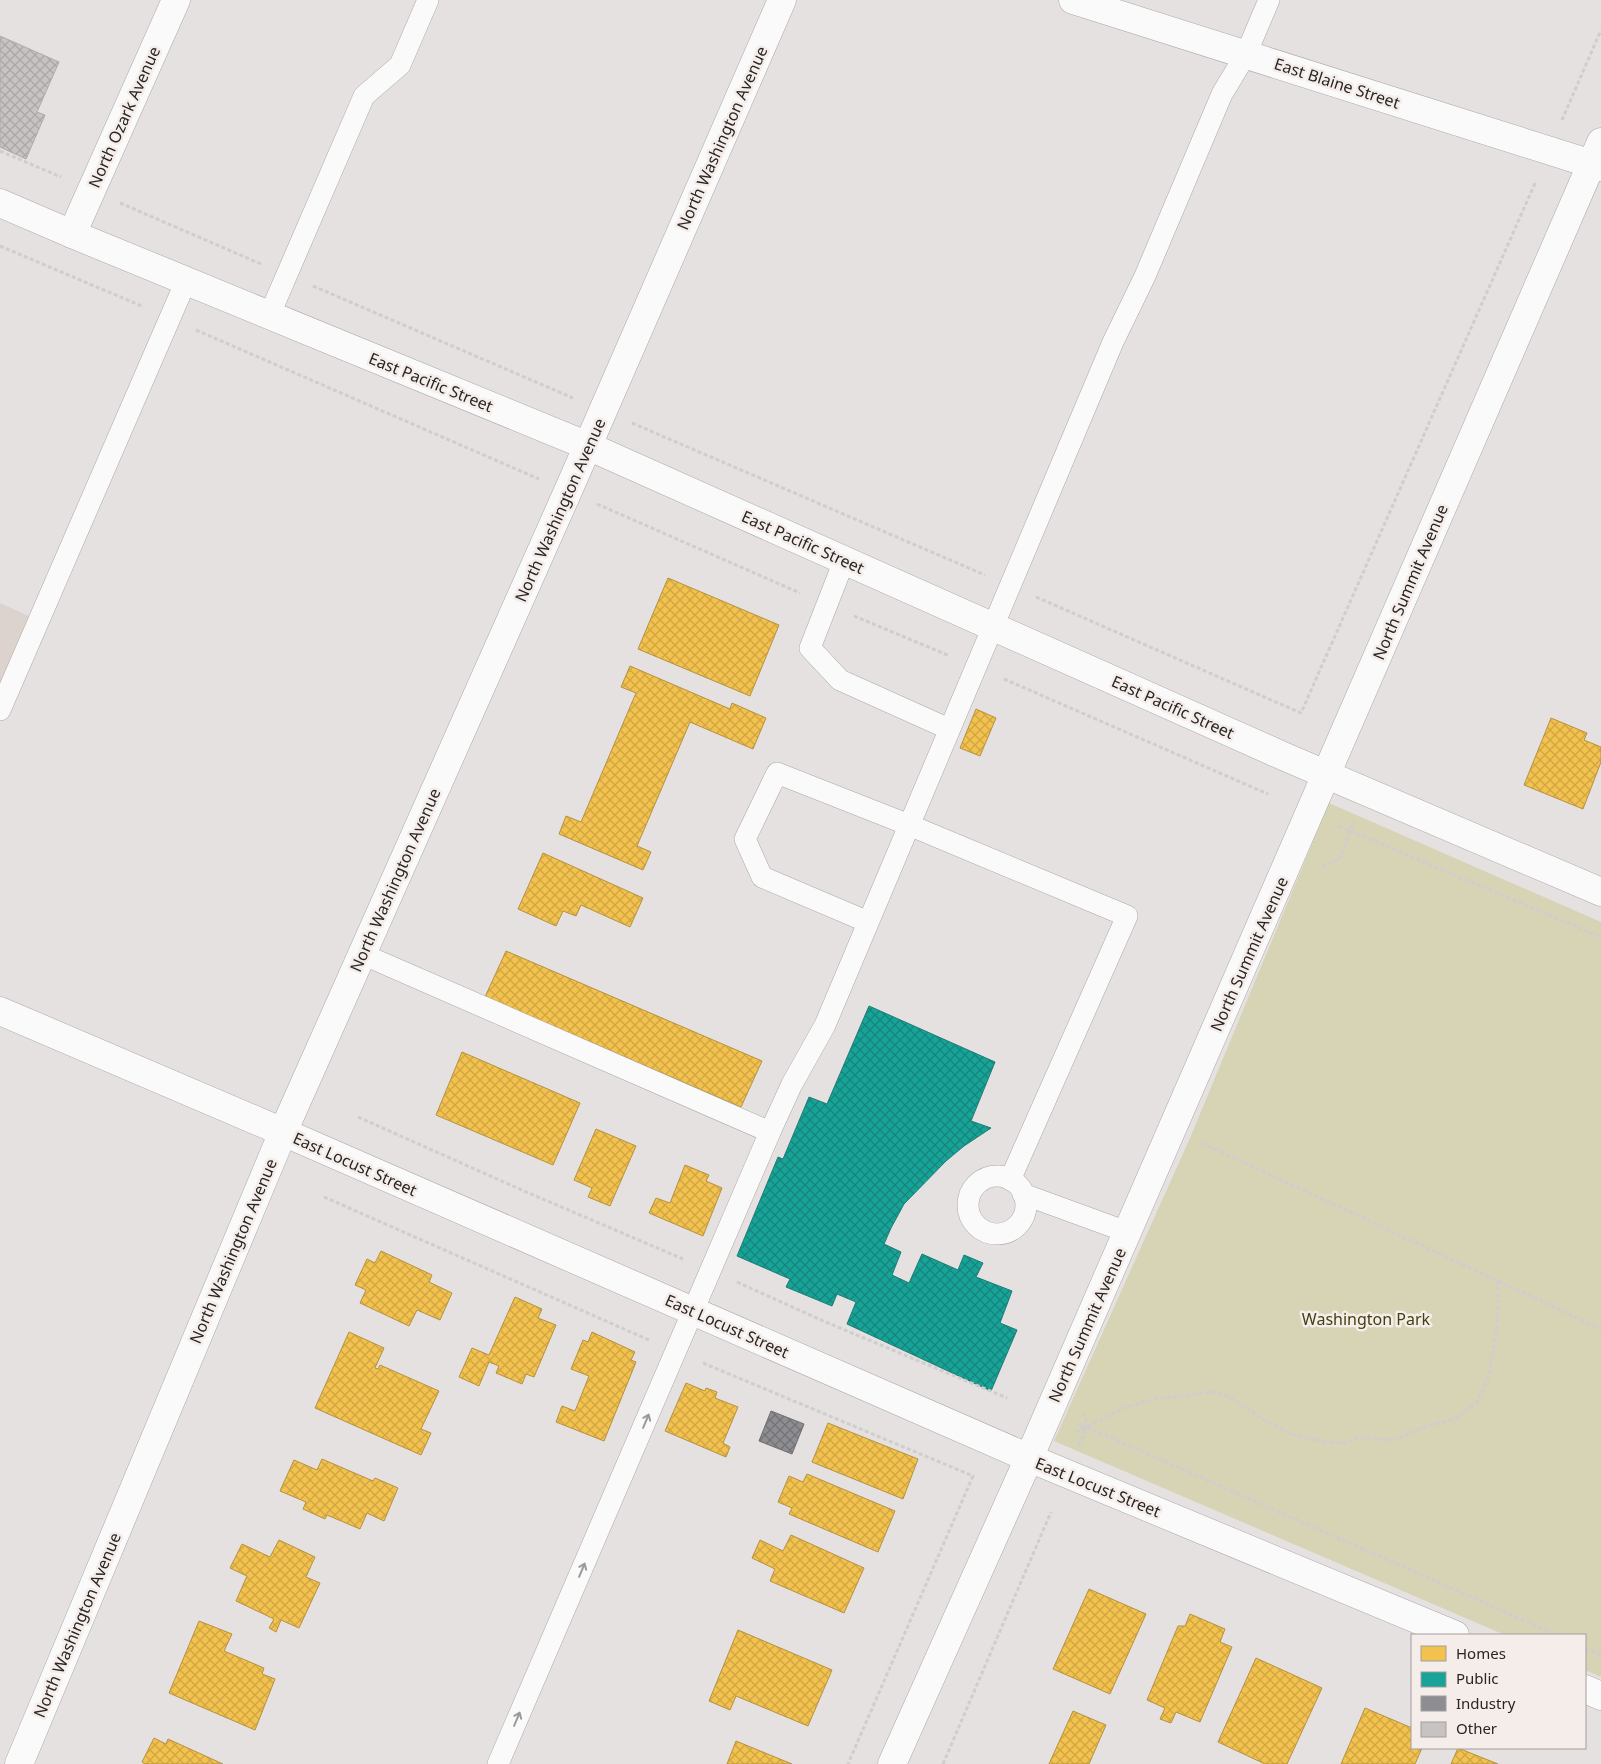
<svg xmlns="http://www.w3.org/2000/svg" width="1601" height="1764" font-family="'Noto Sans',sans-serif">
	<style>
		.built { fill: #dcd2ce }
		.green { fill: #d7d3b5 }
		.homes { fill: url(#homes-cross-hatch); stroke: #b59241 }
		.public { fill: url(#public-cross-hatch); stroke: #1c7d75 }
		.industry { fill: url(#industry-cross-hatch); stroke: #6f6e71 }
		.building { fill: url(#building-cross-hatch); stroke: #aeabaa }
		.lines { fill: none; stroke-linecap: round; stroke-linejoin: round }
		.lane-casing { stroke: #aca8a7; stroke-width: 22 }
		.street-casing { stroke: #aca8a7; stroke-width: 29 }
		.path { stroke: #cfcdcd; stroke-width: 3; stroke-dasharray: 4 2.5; stroke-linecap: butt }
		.lane { stroke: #fbfafa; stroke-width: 21 }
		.street { stroke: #fbfafa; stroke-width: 28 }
		.oneway { stroke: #9c9a9a }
		.labels { text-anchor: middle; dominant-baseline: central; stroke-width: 5; stroke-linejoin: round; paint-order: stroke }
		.street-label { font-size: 16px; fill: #282524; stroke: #f5edea }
		.park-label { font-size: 16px; fill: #433f0f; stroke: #f5edea }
	</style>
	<defs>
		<pattern id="homes-cross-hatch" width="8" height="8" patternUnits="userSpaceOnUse" patternTransform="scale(1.25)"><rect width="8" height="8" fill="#f2c14e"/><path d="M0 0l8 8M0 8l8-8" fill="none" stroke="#d0a644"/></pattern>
		<pattern id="public-cross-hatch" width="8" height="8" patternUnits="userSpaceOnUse" patternTransform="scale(1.25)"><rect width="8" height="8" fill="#17a398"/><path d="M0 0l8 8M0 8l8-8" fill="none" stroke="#15857c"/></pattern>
		<pattern id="industry-cross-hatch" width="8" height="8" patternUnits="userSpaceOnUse" patternTransform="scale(1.25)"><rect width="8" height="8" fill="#8d8d92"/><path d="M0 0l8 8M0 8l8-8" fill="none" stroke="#737377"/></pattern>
		<pattern id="building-cross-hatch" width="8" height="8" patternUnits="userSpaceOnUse" patternTransform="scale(1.25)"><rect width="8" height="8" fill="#c6c3c2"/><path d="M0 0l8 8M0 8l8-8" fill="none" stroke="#aaa7a7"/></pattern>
	</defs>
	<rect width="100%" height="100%" fill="#e5e1e0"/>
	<!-- built -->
	<path class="built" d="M0 603 29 616 0 683Z"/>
	<!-- green -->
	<path class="green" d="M1329 803 1601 922V1677L1585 1670V1635H1505L1054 1441 1190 1138Z"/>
	<!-- homes -->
	<g class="homes">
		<path d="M668 578 779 625 750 696 638 649Z"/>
		<path d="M630 666 730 709 732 703 766 718 753 749 690 722 637 846 651 852 643 870 559 834 566 816 581 822 636 693 621 687Z"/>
		<path d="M976 709 996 718 980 756 960 748Z"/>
		<path d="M1551 718 1587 733 1584 740 1601 747V762L1583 809 1524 785Z"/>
		<path d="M543 853 643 898 630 927 581 905 576 916 563 911 556 926 518 909Z"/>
		<path d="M506 951 762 1061 741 1107 485 997Z"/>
		<path d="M462 1052 580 1103 553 1165 436 1115Z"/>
		<path d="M596 1129 636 1146 610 1206 588 1197 592 1188 574 1180Z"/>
		<path d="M685 1165 709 1175 706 1181 722 1188 703 1236 649 1213 656 1198 670 1203Z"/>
		<path d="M381 1251 432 1275 429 1282 452 1293 440 1320 417 1310 409 1326 360 1303 366 1290 355 1285 367 1259 375 1263Z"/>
		<path d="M515 1297 542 1309 538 1318 556 1325 534 1377 526 1374 522 1384 496 1373 499 1366 489 1362 479 1386 459 1377 472 1348 489 1355Z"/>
		<path d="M349 1332 384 1348 375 1368 378 1369 380 1365 439 1391 421 1429 431 1433 421 1455 315 1408Z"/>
		<path d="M592 1332 635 1352 631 1360 636 1362 604 1441 556 1422 562 1406 575 1411 589 1376 571 1369 583 1340 588 1342Z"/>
		<path d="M686 1383 705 1391 706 1388 717 1392 715 1398 738 1407 723 1443 730 1447 726 1457 665 1431Z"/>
		<path d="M828 1423 918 1459 903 1499 812 1462Z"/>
		<path d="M322 1459 373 1481 375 1478 398 1488 384 1521 367 1513 360 1529 327 1515 325 1519 303 1509 306 1502 280 1491 294 1460 317 1470Z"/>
		<path d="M807 1474 895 1511 878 1552 789 1514 792 1508 778 1502 789 1476 803 1482Z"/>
		<path d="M791 1535 864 1568 844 1613 770 1581 775 1569 752 1558 760 1540 783 1551Z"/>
		<path d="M279 1540 315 1557 306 1577 320 1583 299 1628 281 1620 276 1632 269 1628 274 1619 236 1601 247 1576 230 1568 242 1544 270 1557Z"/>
		<path d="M1089 1589 1146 1614 1110 1694 1053 1669Z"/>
		<path d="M1190 1614 1225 1629 1220 1642 1232 1647 1200 1722 1176 1712 1171 1723 1160 1719 1165 1708 1147 1700 1178 1626H1185Z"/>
		<path d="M199 1621 232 1634 224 1651 264 1668 262 1674 275 1679 255 1730 169 1693Z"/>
		<path d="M738 1630 832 1670 808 1726 736 1696 730 1710 709 1701Z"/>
		<path d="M1256 1658 1322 1688 1287 1764H1265L1218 1742Z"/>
		<path d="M1365 1708 1412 1728V1748H1422L1415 1764H1341Z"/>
		<path d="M1073 1711 1106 1725 1089 1764H1049Z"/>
		<path d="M154 1738 166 1744 168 1739 223 1764H145L142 1762Z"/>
		<path d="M736 1741 792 1764H727Z"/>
		<path d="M1458 1748 1498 1764H1451Z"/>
	</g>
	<!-- public -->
	<path class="public" d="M869 1006 995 1062 971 1121 991 1128 964 1146 946 1161 904 1204 891 1228 884 1244 901 1252 892 1275 909 1283 922 1254 958 1270 964 1255 983 1263 976 1277 1012 1291 1000 1323 1017 1330 991 1391 847 1324 856 1302 837 1294 832 1306 786 1287 790 1279 737 1256 778 1157 783 1159 809 1097 827 1104Z"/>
	<!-- industry -->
	<path class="industry" d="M771 1411 804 1424 792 1454 759 1441Z"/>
	<!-- building -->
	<path class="building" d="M0 36 59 62 37 112 45 115 26 159 0 147Z"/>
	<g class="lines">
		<!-- lane casing -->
		<g class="lane-casing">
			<g id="lane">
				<path d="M269 316 364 96 400 65 428 0"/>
				<path d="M844 561 810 648 840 680 949 729"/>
				<path d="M0 710 186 281"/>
				<path d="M868 922 762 877 745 839 777 773 909 825 1127 916 1010 1180"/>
				<path d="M362 954 770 1132"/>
				<circle cx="997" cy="1205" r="29"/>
				<path d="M1023 1194 1127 1232"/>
				<path d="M498 1764 770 1132 792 1084 825 1025 1113 342 1145 276 1222 94 1246 54 1269 0"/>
			</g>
		</g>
		<!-- street casing -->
		<g class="street-casing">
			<g id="street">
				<path d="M1073 0 1601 167"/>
				<path d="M0 203 72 234 588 446 1283 756 1601 892"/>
				<path d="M72 234 176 0"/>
				<path d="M0 1011 283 1132 1029 1458 1455 1635"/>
				<path d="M1585 1689 1601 1696"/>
				<path d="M19 1764 283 1132 568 491 782 0"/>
				<path d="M892 1764 1029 1458 1601 142"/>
			</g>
		</g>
		<!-- path -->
		<g class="path">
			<path d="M1562 120 1601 30"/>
			<path d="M0 151 61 177"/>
			<path d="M120 203 261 264"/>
			<path d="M0 246 144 307"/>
			<path d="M313 286 573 398"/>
			<path d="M196 330 539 479"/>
			<path d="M632 423 985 575"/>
			<path d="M597 504 800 593"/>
			<path d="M1036 597 1301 713 1536 181"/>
			<path d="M854 616 950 656"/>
			<path d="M1004 679 1268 794"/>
			<path d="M1339 826 1601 937"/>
			<path d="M1322 867 1340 859 1354 821"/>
			<path d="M358 1117 524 1191 683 1259"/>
			<path d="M324 1197 649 1340"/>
			<path d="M1498 1281 1601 1329"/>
			<path d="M737 1282 821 1320 1007 1398"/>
			<path d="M703 1363 973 1476 848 1764"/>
			<path d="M1079 1424 1087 1427 1084 1414"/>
			<path d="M1076 1432 1126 1407 1154 1399 1214 1392 1232 1398 1267 1422 1296 1436 1327 1442 1343 1443 1357 1438 1395 1440 1429 1425 1455 1419 1477 1402 1489 1376 1497 1329 1498 1281 1202 1143"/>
			<path d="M1079 1445 1087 1427 1557 1635"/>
			<path d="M1585 1648 1601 1655"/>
			<path d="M943 1764 1051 1512"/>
		</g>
		<!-- lane -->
		<use href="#lane" class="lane"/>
		<!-- street -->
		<use href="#street" class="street"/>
	</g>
	<!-- one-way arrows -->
	<defs><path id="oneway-shaft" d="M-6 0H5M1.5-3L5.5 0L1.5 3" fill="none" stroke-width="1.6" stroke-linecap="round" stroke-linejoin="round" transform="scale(1.25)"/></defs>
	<g class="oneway">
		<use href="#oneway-shaft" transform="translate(646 1421) rotate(-67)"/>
		<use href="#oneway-shaft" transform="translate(582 1570) rotate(-67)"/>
		<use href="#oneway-shaft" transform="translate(517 1719) rotate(-67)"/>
	</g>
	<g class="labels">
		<!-- street labels -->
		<g class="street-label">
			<text transform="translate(1337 83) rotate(18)">East Blaine Street</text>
			<text transform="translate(124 117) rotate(-66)">North Ozark Avenue</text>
			<text transform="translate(722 138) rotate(-66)">North Washington Avenue</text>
			<text transform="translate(431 382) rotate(22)">East Pacific Street</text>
			<text transform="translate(560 510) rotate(-66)">North Washington Avenue</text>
			<text transform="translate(803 542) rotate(24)">East Pacific Street</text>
			<text transform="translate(1410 582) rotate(-67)">North Summit Avenue</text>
			<text transform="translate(1173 707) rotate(24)">East Pacific Street</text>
			<text transform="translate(395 880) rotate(-66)">North Washington Avenue</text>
			<text transform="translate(1249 954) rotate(-66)">North Summit Avenue</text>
			<text transform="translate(355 1164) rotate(24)">East Locust Street</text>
			<text transform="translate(233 1251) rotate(-67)">North Washington Avenue</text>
			<text transform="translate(1087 1325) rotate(-66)">North Summit Avenue</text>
			<text transform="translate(727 1326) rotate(24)">East Locust Street</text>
			<text transform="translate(1098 1487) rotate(22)">East Locust Street</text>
			<text transform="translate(77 1625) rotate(-67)">North Washington Avenue</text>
		</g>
		<!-- park labels -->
		<g class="park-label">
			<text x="1366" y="1319">Washington Park</text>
		</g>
	</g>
	<!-- legend -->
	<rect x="1411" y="1634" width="175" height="115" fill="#f5edea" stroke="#a39d9b"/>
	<rect x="1421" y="1646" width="25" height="15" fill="#f2c14e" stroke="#a39d9b"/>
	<text x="1456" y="1659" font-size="15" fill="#282524">Homes</text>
	<rect x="1421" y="1672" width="25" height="15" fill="#17a398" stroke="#a39d9b"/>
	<text x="1456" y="1684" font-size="15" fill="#282524">Public</text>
	<rect x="1421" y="1696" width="25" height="15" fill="#8d8d92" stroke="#a39d9b"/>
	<text x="1456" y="1709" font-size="15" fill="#282524">Industry</text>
	<rect x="1421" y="1722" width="25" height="15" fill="#c6c3c2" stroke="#a39d9b"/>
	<text x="1456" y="1734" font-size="15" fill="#282524">Other</text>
</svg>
